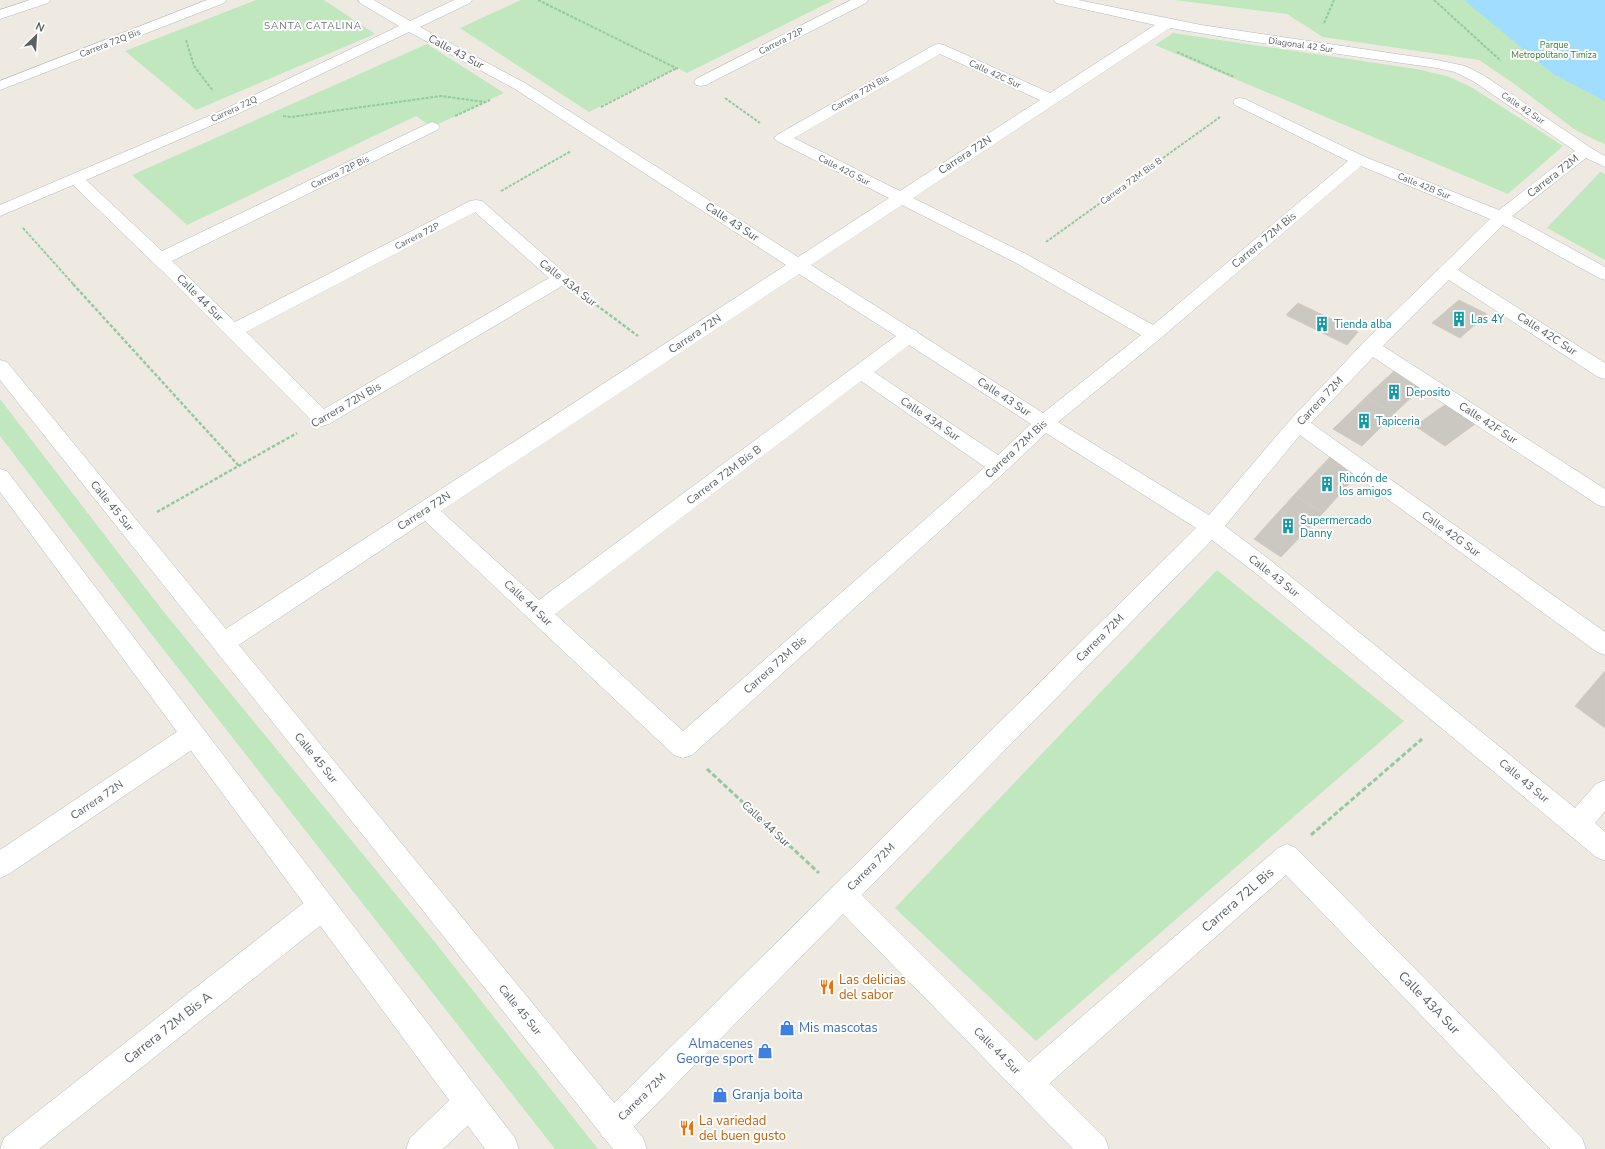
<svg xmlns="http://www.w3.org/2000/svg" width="1605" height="1149" font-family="'Nunito Sans',sans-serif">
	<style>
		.green { fill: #c0e7bd }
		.water { fill: #a0ddff }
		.building { fill: #cbc7c1; stroke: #d3cbc0 }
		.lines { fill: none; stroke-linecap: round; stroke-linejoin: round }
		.minor-casing { stroke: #b4b8bd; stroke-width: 1 }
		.tertiary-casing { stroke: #b4b8bd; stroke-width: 1 }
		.path-far2 { stroke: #95c8a0; stroke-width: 2; stroke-dasharray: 3 1.5; stroke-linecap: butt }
		.path-far1 { stroke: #95c8a0; stroke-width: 2.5; stroke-dasharray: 3.5 2; stroke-linecap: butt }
		.path { stroke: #95c8a0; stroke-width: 3; stroke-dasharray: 5 2.5; stroke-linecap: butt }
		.minor { fill: #fff; fill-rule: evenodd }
		.tertiary { fill: #fff; fill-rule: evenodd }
		.labels { text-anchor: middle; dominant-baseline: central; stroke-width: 4; stroke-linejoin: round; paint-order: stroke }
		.far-street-label { font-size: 9px; fill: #5a5f63; stroke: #fff }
		.far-park-label { font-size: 9px; fill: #338430; stroke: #fff }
		.far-neighbourhood-label { font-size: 10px; letter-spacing: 1px; fill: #6b7175; stroke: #fff }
		.street-label { font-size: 11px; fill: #5a5f63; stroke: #fff }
		.culture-label { font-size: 11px; fill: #0d838f; stroke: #fff; text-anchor: start }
		.near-street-label { font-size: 13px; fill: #5a5f63; stroke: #fff }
		.near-food-label { font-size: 13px; fill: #c56008; stroke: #fff; text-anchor: start }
		.near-shop-label { font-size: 13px; fill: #366cbe; stroke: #fff; text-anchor: start }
	</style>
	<rect width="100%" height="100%" fill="#eeeae2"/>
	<!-- green -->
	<g class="green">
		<path d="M256 0H324L375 34 196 110 125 51Z"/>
		<path d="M521 0H834L687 73 677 68 589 112 460 28Z"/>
		<path d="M1174 0H1605V144L1593 139 1574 129 1513 83 1479 60 1323 37 1287 14Z"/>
		<path d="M1173 33 1416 69 1447 76 1471 87 1563 146 1508 194 1155 45Z"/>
		<path d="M427 44 504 93 432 127 416 116 187 225 132 175Z"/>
		<path d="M1600 172 1605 174V260L1547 228Z"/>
		<path d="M0 399 163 611 430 936 598 1149H555L149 631 0 436Z"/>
		<path d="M1217 570 1404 721 1036 1041 895 908Z"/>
	</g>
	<!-- water -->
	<path class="water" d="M1464 0H1605V101L1553 74Z"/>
	<!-- building -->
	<g class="building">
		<path d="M1459 300 1487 314 1460 338 1432 323Z"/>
		<path d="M1298 303 1358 332 1347 345 1286 315Z"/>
		<path d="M1394 371 1422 387 1394 414 1366 397Z"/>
		<path d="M1366 397 1394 414 1362 446 1333 429Z"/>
		<path d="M1446 404 1475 424 1445 446 1415 426Z"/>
		<path d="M1330 457 1359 473 1323 513 1294 495Z"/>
		<path d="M1294 495 1323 513 1281 557 1254 539Z"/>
		<path d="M1605 671V728L1575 706Z"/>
	</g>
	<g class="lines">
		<!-- minor casing -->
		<g class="minor-casing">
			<g id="minor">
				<path d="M30 0H50L48 3 0 19V10Z"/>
				<path d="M207 0H226L224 3 0 90V81Z"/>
				<path d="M358 0H374L410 21 454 0H472L470 3 420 27 525 83 798 257 889 198 777 141 774 138 777 135 934 45 939 44 944 45 1050 93 1155 25 1061 4 1056 3 1054 0H1078L1201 25 1437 60 1465 66 1483 75 1591 148 1605 156V167L1586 158 1512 216 1605 267V280L1599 278 1503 225 1458 270 1605 363V379L1598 377 1449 280 1383 346 1605 489V507L1598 505 1373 357 1311 423 1605 632V655L1597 652 1300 435 1225 526 1274 563 1575 808 1596 784 1605 780V811L1595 823 1605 832V861L1596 857 1258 575 1212 540 862 895 1029 1062 1278 848 1287 844 1296 848 1582 1138 1586 1149H1550L1286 875 1050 1083 1105 1138 1109 1149H1073L843 914 624 1137 613 1141 602 1137 598 1126 602 1115 1196 528 1046 433 1006 471 692 755 683 758 674 755 425 521 231 650 223 653 215 650 211 643 215 636 786 265 515 89 409 32 233 116 86 180 162 251 427 124 432 122 437 124 440 127 437 130 172 261 235 322 470 201 476 200 482 201 567 275 570 279 567 283 329 424 322 426 315 424 163 272 73 185 0 216V205L223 110 399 26 360 3ZM1170 28 1248 41 1437 68 1455 72 1473 81 1575 151 1499 210 1365 157 1245 99 1240 98 1235 99 1233 102 1235 105 1348 161 1153 325 1028 255 913 198ZM940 54 1040 100 900 191 794 138ZM1361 166 1490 219 1364 342 1291 419 1209 515 1058 422 1161 338ZM902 205 1016 263 1141 335 1043 413 918 333 917 331 912 329 811 265ZM475 212 549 278 324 409 246 332ZM799 274 896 336 539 600 441 511ZM909 345 1031 424 998 455 874 372ZM861 381 985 467 683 731 555 614Z"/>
				<path d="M851 0H868L866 3 706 85 701 86 696 85 694 82 696 79Z"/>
				<path d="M193 724 202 727 205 735 202 743 9 874 0 878V850L184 727Z"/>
				<path d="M321 894 331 897 334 907 331 917 39 1149H0L4 1138 311 897Z"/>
				<path d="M469 1088 480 1092 484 1103 480 1114 443 1149H406L410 1138 458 1092Z"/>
			</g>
		</g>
		<!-- tertiary casing -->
		<g class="tertiary-casing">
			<g id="tertiary">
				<path d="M0 360 7 362 643 1138 647 1149H613L0 380Z"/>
				<path d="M0 469 7 471 515 1138 519 1149H485L0 492Z"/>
			</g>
		</g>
		<!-- path-far2 -->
		<g class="path-far2">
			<path d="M538 0 678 69"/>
			<path d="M1434 0 1501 61"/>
			<path d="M1324 23 1334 0"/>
			<path d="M186 40 194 66 213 91"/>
			<path d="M1177 52 1234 77"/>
			<path d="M725 98 760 123"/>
			<path d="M601 107 677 68"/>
			<path d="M283 116 291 117 441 96 485 102"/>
			<path d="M455 116 490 100"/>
			<path d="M501 191 571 151"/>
			<path d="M23 228 74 285"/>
			<path d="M1046 242 1220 117"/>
		</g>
		<!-- path-far1 -->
		<g class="path-far1">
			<path d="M73 284 239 466"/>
			<path d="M583 295 638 336"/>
			<path d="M157 512 297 433"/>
		</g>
		<!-- path -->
		<g class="path">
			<path d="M707 769 819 873"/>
			<path d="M1311 835 1422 739"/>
		</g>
		<!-- minor -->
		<use href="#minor" class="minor"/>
		<!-- tertiary -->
		<use href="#tertiary" class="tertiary"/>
	</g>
	<!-- icons -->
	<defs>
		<g id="building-bare" transform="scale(1.2)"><path d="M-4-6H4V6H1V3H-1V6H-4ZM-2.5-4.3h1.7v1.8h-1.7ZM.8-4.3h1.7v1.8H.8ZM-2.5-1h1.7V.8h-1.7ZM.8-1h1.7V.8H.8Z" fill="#0f9aa8" stroke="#fff" stroke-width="2.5" paint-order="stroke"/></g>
		<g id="restaurant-bare" transform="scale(1.2)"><path d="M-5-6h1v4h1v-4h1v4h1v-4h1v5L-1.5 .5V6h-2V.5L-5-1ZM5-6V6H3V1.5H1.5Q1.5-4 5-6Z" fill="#e8710a" stroke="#fff" stroke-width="2.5" paint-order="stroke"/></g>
		<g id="shop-bare" transform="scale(1.2)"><path d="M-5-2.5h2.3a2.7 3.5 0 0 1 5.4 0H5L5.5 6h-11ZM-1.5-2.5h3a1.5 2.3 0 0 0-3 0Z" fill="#3f7fe0" stroke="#fff" stroke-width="2.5" paint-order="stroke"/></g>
	</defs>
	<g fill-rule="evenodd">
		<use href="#building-bare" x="1459" y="319"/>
		<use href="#building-bare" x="1322" y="324"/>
		<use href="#building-bare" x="1394" y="392"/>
		<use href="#building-bare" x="1364" y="421"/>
		<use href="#building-bare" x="1327" y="484"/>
		<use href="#building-bare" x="1288" y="526"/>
		<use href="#restaurant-bare" x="827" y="987"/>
		<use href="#shop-bare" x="787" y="1028"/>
		<use href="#shop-bare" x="765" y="1051"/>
		<use href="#shop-bare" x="720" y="1095"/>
		<use href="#restaurant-bare" x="687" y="1128"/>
	</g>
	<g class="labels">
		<!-- far-street labels -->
		<g class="far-street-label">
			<text transform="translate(781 41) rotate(-27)">Carrera 72P</text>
			<text transform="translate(110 43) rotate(-21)">Carrera 72Q Bis</text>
			<text transform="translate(1301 45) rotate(8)">Diagonal 42 Sur</text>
			<text transform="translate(995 74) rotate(25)">Calle 42C Sur</text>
			<text transform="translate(860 93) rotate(-30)">Carrera 72N Bis</text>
			<text transform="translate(1523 108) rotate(34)">Calle 42 Sur</text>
			<text transform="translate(234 109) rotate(-25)">Carrera 72Q</text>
			<text transform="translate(844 170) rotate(27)">Calle 42G Sur</text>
			<text transform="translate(340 172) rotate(-26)">Carrera 72P Bis</text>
			<text transform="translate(1131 181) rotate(-36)">Carrera 72M Bis B</text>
			<text transform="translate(1424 186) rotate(22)">Calle 42B Sur</text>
			<text transform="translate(417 236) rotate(-27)">Carrera 72P</text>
		</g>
		<!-- far-park labels -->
		<g class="far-park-label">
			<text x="1554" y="45">Parque<tspan x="1554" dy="10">Metropolitano Timiza</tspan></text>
		</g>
		<!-- far-neighbourhood labels -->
		<g class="far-neighbourhood-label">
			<text x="313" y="26">SANTA CATALINA</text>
		</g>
		<!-- street labels -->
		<g class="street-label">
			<text transform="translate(456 52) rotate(28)">Calle 43 Sur</text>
			<text transform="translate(965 155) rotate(-33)">Carrera 72N</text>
			<text transform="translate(1553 176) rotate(-38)">Carrera 72M</text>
			<text transform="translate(732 222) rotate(33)">Calle 43 Sur</text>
			<text transform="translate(1264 240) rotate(-40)">Carrera 72M Bis</text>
			<text transform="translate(568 283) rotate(38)">Calle 43A Sur</text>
			<text transform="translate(200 298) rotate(45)">Calle 44 Sur</text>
			<text transform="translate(695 334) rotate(-34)">Carrera 72N</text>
			<text transform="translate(1547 334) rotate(33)">Calle 42C Sur</text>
			<text transform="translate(1004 397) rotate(33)">Calle 43 Sur</text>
			<text transform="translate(1320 401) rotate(-47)">Carrera 72M</text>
			<text transform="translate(346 405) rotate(-30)">Carrera 72N Bis</text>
			<text transform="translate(930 419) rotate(34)">Calle 43A Sur</text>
			<text transform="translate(1488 423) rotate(33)">Calle 42F Sur</text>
			<text transform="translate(1016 449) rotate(-43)">Carrera 72M Bis</text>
			<text transform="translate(724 475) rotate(-37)">Carrera 72M Bis B</text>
			<text transform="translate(112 506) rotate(51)">Calle 45 Sur</text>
			<text transform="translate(424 511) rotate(-33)">Carrera 72N</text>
			<text transform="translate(1451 534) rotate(36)">Calle 42G Sur</text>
			<text transform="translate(1274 576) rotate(38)">Calle 43 Sur</text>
			<text transform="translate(528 603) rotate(43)">Calle 44 Sur</text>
			<text transform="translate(1100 638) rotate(-45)">Carrera 72M</text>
			<text transform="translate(775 665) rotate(-42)">Carrera 72M Bis</text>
			<text transform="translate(316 758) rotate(51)">Calle 45 Sur</text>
			<text transform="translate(1524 781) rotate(40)">Calle 43 Sur</text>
			<text transform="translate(97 800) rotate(-34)">Carrera 72N</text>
			<text transform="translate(766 824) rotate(43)">Calle 44 Sur</text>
			<text transform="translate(871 867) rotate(-45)">Carrera 72M</text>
			<text transform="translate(520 1010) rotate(51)">Calle 45 Sur</text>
			<text transform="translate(997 1051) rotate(45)">Calle 44 Sur</text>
			<text transform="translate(642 1097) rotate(-45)">Carrera 72M</text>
		</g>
		<!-- culture labels -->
		<g class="culture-label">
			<text x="1471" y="319">Las 4Y</text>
			<text x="1334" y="324">Tienda alba</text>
			<text x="1406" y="392">Deposito</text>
			<text x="1376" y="421">Tapiceria</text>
			<text x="1339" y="478">Rincón de<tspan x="1339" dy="13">los amigos</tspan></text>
			<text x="1300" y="520">Supermercado<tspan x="1300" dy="13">Danny</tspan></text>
		</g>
		<!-- near-street labels -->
		<g class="near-street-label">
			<text transform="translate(1238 900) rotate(-41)">Carrera 72L Bis</text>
			<text transform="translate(1429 1003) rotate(46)">Calle 43A Sur</text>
			<text transform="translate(168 1028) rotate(-38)">Carrera 72M Bis A</text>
		</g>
		<!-- near-food labels -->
		<g class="near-food-label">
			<text x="839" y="980">Las delicias<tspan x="839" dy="15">del sabor</tspan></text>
			<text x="699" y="1121">La variedad<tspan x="699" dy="15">del buen gusto</tspan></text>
		</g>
		<!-- near-shop labels -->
		<g class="near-shop-label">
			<text x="799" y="1028">Mis mascotas</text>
			<text x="753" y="1044" text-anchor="end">Almacenes<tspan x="753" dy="15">George sport</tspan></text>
			<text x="732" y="1095">Granja boita</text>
		</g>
	</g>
	<!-- north arrow -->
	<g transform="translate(36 36) rotate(25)" stroke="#ffffff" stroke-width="3" paint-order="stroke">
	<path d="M0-3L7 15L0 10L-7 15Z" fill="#5a5f63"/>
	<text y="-6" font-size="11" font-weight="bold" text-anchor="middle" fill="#5a5f63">N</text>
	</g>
</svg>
